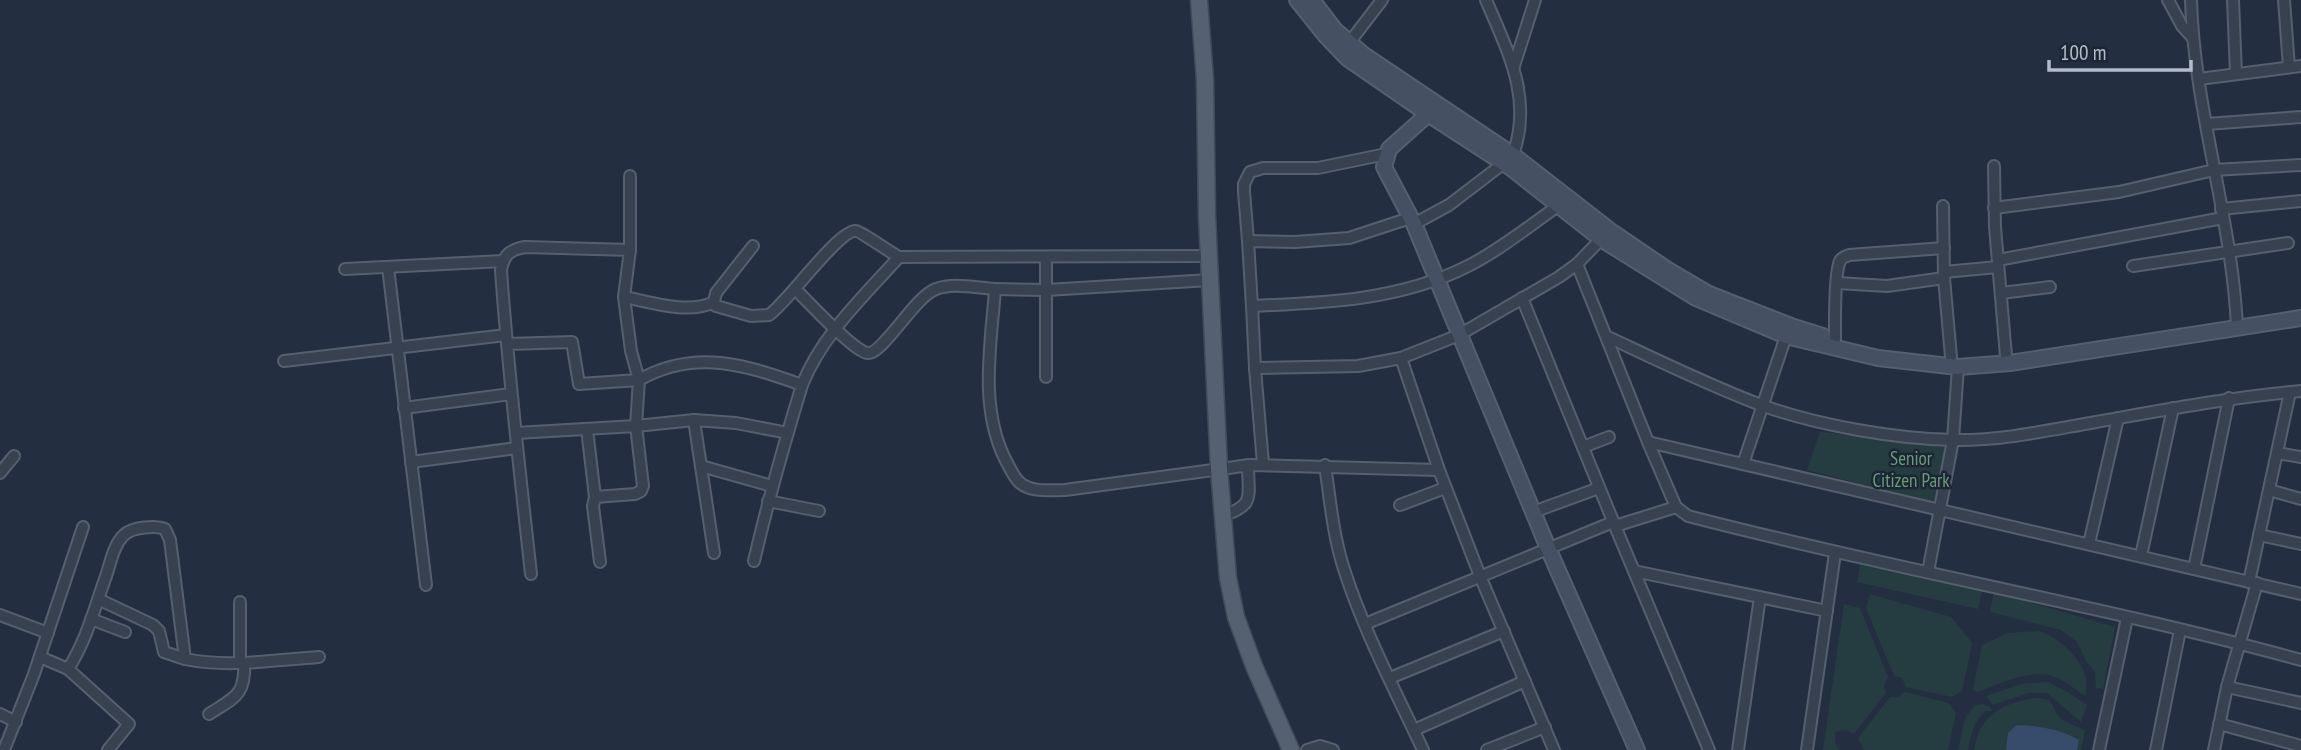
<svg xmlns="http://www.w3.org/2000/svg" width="2301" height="750" font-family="'PT Sans Narrow',sans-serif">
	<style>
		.green { fill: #253d41 }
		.water { fill: #374c6a }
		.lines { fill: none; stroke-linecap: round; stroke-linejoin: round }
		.street-casing { stroke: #555f6d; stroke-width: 14 }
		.secondary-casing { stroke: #555f6d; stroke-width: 18 }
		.primary-casing { stroke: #414a59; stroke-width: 19 }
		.street { stroke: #374150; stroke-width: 10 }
		.secondary { stroke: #455063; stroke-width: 14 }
		.primary { stroke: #556070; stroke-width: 16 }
		.labels { text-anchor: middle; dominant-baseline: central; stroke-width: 5; stroke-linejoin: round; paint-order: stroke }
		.park-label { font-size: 19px; fill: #699d75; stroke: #1c2635 }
	</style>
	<rect width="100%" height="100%" fill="#232f40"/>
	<!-- green -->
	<g class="green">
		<path d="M1820 432 1947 445 1938 504 1807 470Z"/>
		<path d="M1860 565 1982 591 1978 609 1857 582Z"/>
		<path d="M1994 592 2115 627 2103 689 2096 688 2095 672 2086 661 2077 642 2061 630 1990 612Z"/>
		<path d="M1870 594 1951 617 1970 640 1972 644 1962 691 1952 697 1906 687 1902 678 1894 676 1866 608Z"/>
		<path d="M1844 604 1860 608 1888 677 1884 686 1886 693 1854 734 1846 730 1835 732V743L1840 750H1823Z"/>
		<path d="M2039 631C2058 637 2082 658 2086 679 2087 684 2086 691 2085 696 2076 690 2067 682 2057 678 2032 667 2001 683 1978 692L1973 690 1982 645 2008 633Z"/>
		<path d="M2048 682 2066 691 2087 705 2081 722 2047 693H2029L1993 705 1986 696 2021 684Z"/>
		<path d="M1905 692 1949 703 1956 713 1948 750H1864L1858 738 1890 697H1898Z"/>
		<path d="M2033 698C2060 697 2048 709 2063 720 2070 724 2078 727 2085 730L2081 750H1974C1980 714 2001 705 2033 698Z"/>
		<path d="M1983 704 1990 707 1992 711H1985C1973 723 1971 735 1968 750H1958L1965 718 1975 705Z"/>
	</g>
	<!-- water -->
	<path class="water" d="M2017 725C2040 726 2059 729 2079 740L2077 750H2006L2008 733Z"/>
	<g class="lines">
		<!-- street casing -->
		<g class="street-casing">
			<g id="street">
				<path d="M1486 0C1508 52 1533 98 1513 155"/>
				<path d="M2168 0 2182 26 2192 37"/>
				<path d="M2191 0C2194 110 2232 217 2237 327"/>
				<path d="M2233 0 2236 74"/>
				<path d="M2284 0 2289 67"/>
				<path d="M1349 43 1382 0"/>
				<path d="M1514 66 1535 0"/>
				<path d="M2199 79 2301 66"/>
				<path d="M2207 124 2301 117"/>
				<path d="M1994 166 1995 227 2006 356"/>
				<path d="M1943 206 1944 278 1951 357"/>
				<path d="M1994 208 2119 192 2214 170 2301 165"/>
				<path d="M2221 209 2301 201"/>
				<path d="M1414 224 1449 205 1504 163"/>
				<path d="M1248 241 1244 192V184L1250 172 1263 168H1318L1386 154"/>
				<path d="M753 246 716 293 714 302 716 306 751 316 769 315C787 303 839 229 856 231 860 231 891 253 899 257 863 297 822 335 802 385"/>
				<path d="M630 250V176"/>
				<path d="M899 257 1209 256"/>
				<path d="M1046 257V377"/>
				<path d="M1998 260 2223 218"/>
				<path d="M1577 264 1648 442 2301 594"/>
				<path d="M2133 266 2288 243"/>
				<path d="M388 267 426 585"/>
				<path d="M345 269 503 261"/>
				<path d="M1944 272 1998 267"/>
				<path d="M1837 283 1887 286 1944 278"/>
				<path d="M795 289C808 301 852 350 867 353 882 356 915 296 936 289 953 282 977 288 995 289 991 345 979 406 1005 459 1009 466 1013 476 1019 482 1031 493 1050 490 1065 490L1250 465 1439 470 1480 576 1554 750"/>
				<path d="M995 289 1047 290 1210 280"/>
				<path d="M2001 293 2050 287"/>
				<path d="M624 297C651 302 688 315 714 302"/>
				<path d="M1522 298 1615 526 1676 507"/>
				<path d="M1252 306 1248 241 1295 242 1349 238 1410 218"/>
				<path d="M1606 336C1657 360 1708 385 1761 405 1816 425 1895 439 1954 440 2002 441 2049 430 2096 422 2164 410 2232 397 2301 391"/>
				<path d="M1835 339C1835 324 1834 273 1840 261 1842 257 1845 257 1849 255L1944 248"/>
				<path d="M507 344 572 342 579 384 639 380 631 351 624 297 630 250 525 247C509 250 504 255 501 270 508 372 520 473 531 574"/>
				<path d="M1401 358 1439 470"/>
				<path d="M284 361 506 335"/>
				<path d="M1255 368 1252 306C1326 303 1401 300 1468 266 1500 250 1529 226 1558 206"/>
				<path d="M404 408 511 394"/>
				<path d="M694 420 714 553"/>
				<path d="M587 429 595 497"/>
				<path d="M516 433 636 426 643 486 641 491 635 494 595 497 593 506 600 562"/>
				<path d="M1648 442 1676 507 1688 516C1891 569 2099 605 2301 660"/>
				<path d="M1583 447 1609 437"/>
				<path d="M2277 453 2301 457"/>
				<path d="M411 462 517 448"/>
				<path d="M1263 464 1255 368 1358 366 1401 358 1459 335 1559 277 1577 264 1601 239"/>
				<path d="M1743 464 1786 336"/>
				<path d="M1325 465C1330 499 1333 534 1343 566 1363 630 1395 690 1423 750"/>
				<path d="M701 466 772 486"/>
				<path d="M0 473 14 456"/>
				<path d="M2269 490 2301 499"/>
				<path d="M768 501 819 511"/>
				<path d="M1400 505 1445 488"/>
				<path d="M1533 512 1599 488"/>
				<path d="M1222 516C1256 505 1248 497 1248 465"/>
				<path d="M1615 526 1709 750"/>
				<path d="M2259 535 2301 544"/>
				<path d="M2089 544 2118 418"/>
				<path d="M2141 556 2173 408"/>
				<path d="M754 561C768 501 784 444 802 385 746 365 695 348 639 380L636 426 694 420 736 423 788 433"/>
				<path d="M2194 569 2229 398"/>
				<path d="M1634 571 1827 611"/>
				<path d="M1928 572 1953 440 1958 367"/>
				<path d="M2249 582 2290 392"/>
				<path d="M0 615 48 633"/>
				<path d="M91 619 125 632"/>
				<path d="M1365 624 1613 522"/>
				<path d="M40 657 68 669 129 724 108 750"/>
				<path d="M185 659C228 668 274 660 319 657"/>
				<path d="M240 663V602"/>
				<path d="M68 669C86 641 94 610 105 579 110 566 113 545 124 535 132 527 156 525 165 529L170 540 185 659 164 652 159 631 153 625 98 599"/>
				<path d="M1390 678 1504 631"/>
				<path d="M2227 687 2301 703"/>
				<path d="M0 714 16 722"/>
				<path d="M209 714C234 698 246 695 244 663"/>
				<path d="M2219 724 2301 746"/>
				<path d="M1414 730 1525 681"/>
				<path d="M4 750 34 674 83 527"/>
				<path d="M1307 750 1320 746 1333 750"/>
				<path d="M1487 750 1545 727"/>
				<path d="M1738 750 1760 597"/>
				<path d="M1807 750 1835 553"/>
				<path d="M2099 750 2127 618"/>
				<path d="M2156 750 2180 630"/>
				<path d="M2214 750 2227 687 2257 583"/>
			</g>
		</g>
		<!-- secondary casing -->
		<g class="secondary-casing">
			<g id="secondary">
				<path d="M1297 0 1325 35 1347 58 1431 116 1511 168 1601 239 1696 298 1786 336 1878 358 1958 367 2010 363 2301 318"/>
				<path d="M1312 0 1335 30 1364 55 1513 155 1612 232 1668 270 1709 294 1791 326 1823 336"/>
				<path d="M1435 108 1389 149 1384 167 1414 224 1548 548 1637 750"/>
			</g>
		</g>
		<!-- primary casing -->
		<g class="primary-casing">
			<path id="primary" d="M1199 0 1205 80 1207 216 1219 469 1228 578 1236 617 1254 666 1291 750"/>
		</g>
		<!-- street -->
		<use href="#street" class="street"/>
		<!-- secondary -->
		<use href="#secondary" class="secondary"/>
		<!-- primary -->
		<use href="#primary" class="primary"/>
	</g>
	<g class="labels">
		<!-- park labels -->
		<g class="park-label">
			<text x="1911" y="458">Senior<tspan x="1911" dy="22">Citizen Park</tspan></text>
		</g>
	</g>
	<!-- scale -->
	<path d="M2049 60v10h142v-10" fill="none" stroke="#b4bcca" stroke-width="3.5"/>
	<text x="2060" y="60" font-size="21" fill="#b4bcca" stroke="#1c2635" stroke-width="5" paint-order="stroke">100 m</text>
</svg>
